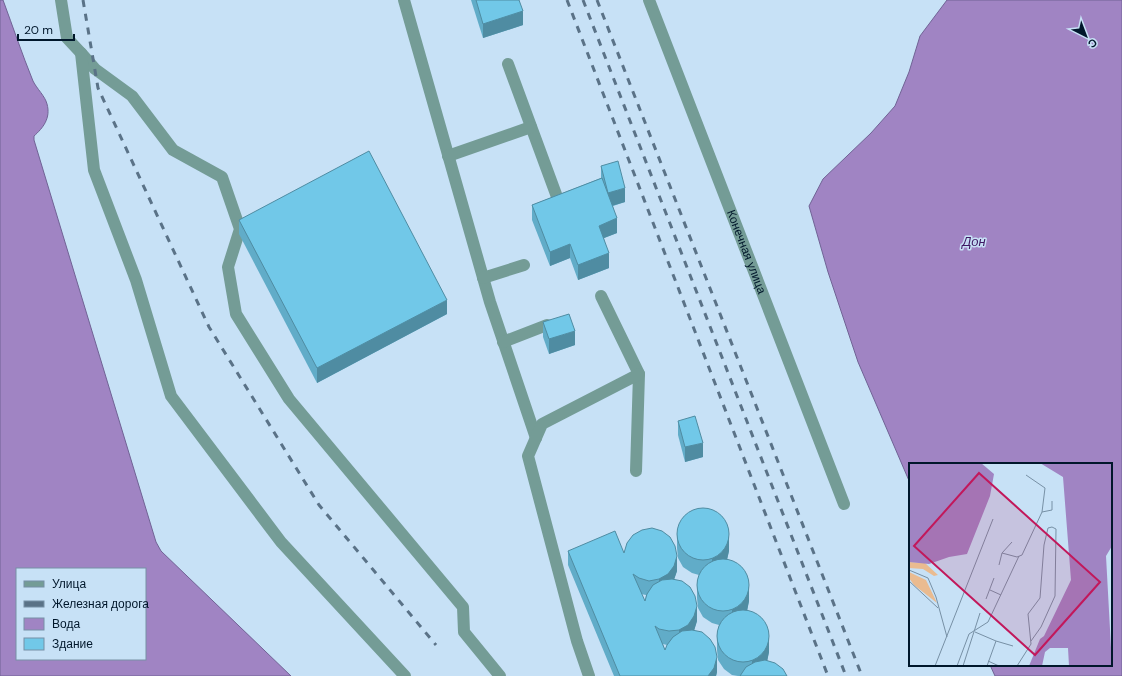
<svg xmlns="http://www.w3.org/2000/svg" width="1122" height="676" font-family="'DM Sans',sans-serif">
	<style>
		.water { fill: #a084c3; stroke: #706395; fill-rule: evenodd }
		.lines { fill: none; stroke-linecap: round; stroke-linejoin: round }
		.minor { stroke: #749c96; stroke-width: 12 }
		.rail { stroke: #5a7287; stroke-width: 3; stroke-dasharray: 7 7; stroke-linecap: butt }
		.wall { fill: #61acc8; fill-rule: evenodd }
		.shaded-wall { fill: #4f8ca2 }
		.building { fill: #71c8e8; stroke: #4f8ca2 }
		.labels { text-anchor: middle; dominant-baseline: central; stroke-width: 3; stroke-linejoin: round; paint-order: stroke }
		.street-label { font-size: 12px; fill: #00172b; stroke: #c7e1f6 }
		.water-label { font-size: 13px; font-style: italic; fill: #3f1863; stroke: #c7e1f6 }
		.inset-road { fill: none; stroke: #7790a5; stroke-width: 1 }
		.view { fill: #c2185b; fill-opacity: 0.15; stroke: #c2185b; stroke-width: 2 }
		.inset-edge { fill: none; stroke: #00172b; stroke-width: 2 }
	</style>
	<rect width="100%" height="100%" fill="#c7e1f6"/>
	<!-- water -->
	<g class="water">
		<path d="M0 0H3C13 27 22 54 33 81 37 89 45 96 47 104 51 118 43 128 34 136V140L156 542 161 551 291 676H0ZM17 569H145V659H17Z"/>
		<path d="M947 0H1122V676H995L990 665H1111V464H910V483L858 362 828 272 809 206 823 179 871 133 895 106 909 72 920 36Z"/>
	</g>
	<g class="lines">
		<!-- minor -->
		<g class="minor">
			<path d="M61 0 67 38 81 53 95 69 132 96 173 150 222 177 240 229 228 267 236 314 289 399 463 607 464 632 500 676"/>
			<path d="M404 0 490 302 536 438"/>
			<path id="s1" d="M649 0 844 504"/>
			<path d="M81 53 94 170 136 280 171 396 281 542 405 676"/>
			<path d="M508 64 560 205"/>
			<path d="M448 156 531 127"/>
			<path d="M483 278 524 265"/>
			<path d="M601 296 639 374 636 471"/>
			<path d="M503 342 547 325"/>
			<path d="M589 676 577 641 528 456 542 424 639 374"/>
		</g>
		<!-- rail -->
		<g class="rail">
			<path d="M83 0 98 88 209 327 319 505 436 645"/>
			<path d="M567 0 828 676"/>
			<path d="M583 0 846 676"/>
			<path d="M597 0 862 676"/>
		</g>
	</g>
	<!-- wall -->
	<g class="wall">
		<path d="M471 0H519L523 25 483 38Z"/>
		<path d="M601 166 625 202 613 206 617 233 604 238 609 268 578 280 570 258 550 266 532 220V205L601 178Z"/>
		<path d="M239 220 447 314 317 383 239 234Z"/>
		<path d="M543 322 575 345 549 354 543 337Z"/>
		<path d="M678 421 703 457 685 462 678 435Z"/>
		<path d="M677 533 729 551 727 559 749 601 747 611 769 652 767 661 787 676H738L732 675 724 669 718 660 717 650V635L719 625 712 623 703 617 698 608 697 598V584L699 575 692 573 683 567 678 558 677 548Z"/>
		<path d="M568 551 624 553 677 571 674 579 697 621 694 630 717 672 716 676H614L568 565ZM641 594 646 595 645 601ZM663 644 667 645 665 650Z"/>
	</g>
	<!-- shaded-wall -->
	<g class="shaded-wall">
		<path d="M523 11V25L483 38V24Z"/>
		<path d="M625 188V202L608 207V193Z"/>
		<path d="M617 218V233L599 240V226Z"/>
		<path d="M570 244V258L550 266V252Z"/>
		<path d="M609 253V268L578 280V265Z"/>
		<path d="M447 300V314L317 383V368Z"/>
		<path d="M575 331V345L549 354V339Z"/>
		<path d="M703 443V457L685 462V447Z"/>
		<path d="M729 536V551L727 560 712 574V559Z"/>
		<path d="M677 556V571L674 580 659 594V579Z"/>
		<path d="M749 586V601L747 611 732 624V610Z"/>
		<path d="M697 606V621L694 631 679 644V630Z"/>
		<path d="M769 637V652L767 662 752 676V661Z"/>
		<path d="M717 657V672L716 676H708Z"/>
	</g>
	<!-- building -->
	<g class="building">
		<path d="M476 0H519L523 11 483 24Z"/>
		<path d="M369 151 447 300 317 368 239 220Z"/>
		<path d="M618 161 625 188 608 193 601 166Z"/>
		<path d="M602 178 617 218 599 226 609 253 578 265 570 244 550 252 532 205Z"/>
		<path d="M569 314 575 331 549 339 543 322Z"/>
		<path d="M695 416 703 443 685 447 678 421Z"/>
		<circle cx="703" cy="534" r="26"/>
		<path d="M652 528 662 531 670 537 675 546 677 556 674 566 668 574 659 579 649 581 639 578 633 574 645 601 647 594 653 585 662 580 672 579 682 581 690 587 695 596 697 606 694 616 688 625 679 630 669 631 659 629 655 626 665 650 667 645 673 637 682 631 692 630 702 632 710 639 715 647 717 657 714 668 708 676H620L568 551 615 531 624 553 627 543 633 535 642 530Z"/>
		<circle cx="723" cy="585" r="26"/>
		<circle cx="743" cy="636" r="26"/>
		<path d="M765 660 775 663 783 669 787 676H740L746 667 755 662Z"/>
	</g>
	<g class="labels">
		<!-- street labels -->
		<g class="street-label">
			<text stroke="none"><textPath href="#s1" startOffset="270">Конечная улица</textPath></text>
		</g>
		<!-- water labels -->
		<g class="water-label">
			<text x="974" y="241">Дон</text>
		</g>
	</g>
	<!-- overview -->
	<g transform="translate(909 463)">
		<rect width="203" height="203" fill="#c7e1f6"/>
		<path d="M0 99 16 100 29 112 25 113 14 106 0 105ZM0 109 17 117 28 140 5 122 0 115Z" fill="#eabb90"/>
		<path d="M0 0H72L85 11 81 33 58 91 40 94 20 101 0 99ZM131 0H203V83L197 93 203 203H160L159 185H141L136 189 133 203H120L131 176 135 173 162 117 154 14Z" fill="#a084c3"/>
		<path class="inset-road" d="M133 49 143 47V38M93 90 108 94 113 92 133 49 136 25 117 12M90 102 93 90 103 79M0 107 19 115 27 134 38 174M0 118 29 145M81 127 92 132M77 136 85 115M66 169 87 178 78 203M87 178 104 183M79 198 90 203M26 203 84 56M48 203 60 171 79 159 110 93M54 203 71 150M108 203 122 181 119 151 131 135 135 82 139 65 143 64 147 66 146 133 132 164 122 178"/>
		<path class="view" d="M70 10 191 119 126 192 5 83Z"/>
		<rect width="203" height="203" class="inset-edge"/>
	</g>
	<!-- legend -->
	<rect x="16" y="568" width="130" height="92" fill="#c7e1f6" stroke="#7790a5"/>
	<rect x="24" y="581" width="20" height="6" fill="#749c96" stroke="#7790a5"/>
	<text x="52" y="588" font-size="12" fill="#00172b">Улица</text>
	<rect x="24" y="601" width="20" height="6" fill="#5a7287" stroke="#7790a5"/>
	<text x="52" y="608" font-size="12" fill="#00172b">Железная дорога</text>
	<rect x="24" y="618" width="20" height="12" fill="#a084c3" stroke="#7790a5"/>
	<text x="52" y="628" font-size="12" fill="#00172b">Вода</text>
	<rect x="24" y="638" width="20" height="12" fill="#71c8e8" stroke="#7790a5"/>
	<text x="52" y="648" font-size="12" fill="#00172b">Здание</text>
	<!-- north arrow -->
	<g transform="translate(1086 36) rotate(138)" stroke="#c7e1f6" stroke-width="3" paint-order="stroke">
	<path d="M0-3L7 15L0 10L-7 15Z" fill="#00172b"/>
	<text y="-6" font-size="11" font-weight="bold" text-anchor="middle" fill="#00172b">С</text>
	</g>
	<!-- scale -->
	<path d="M18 34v6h56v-6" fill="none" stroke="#00172b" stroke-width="2"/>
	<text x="24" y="34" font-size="12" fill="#00172b" stroke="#c7e1f6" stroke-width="3" paint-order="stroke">20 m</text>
</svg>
